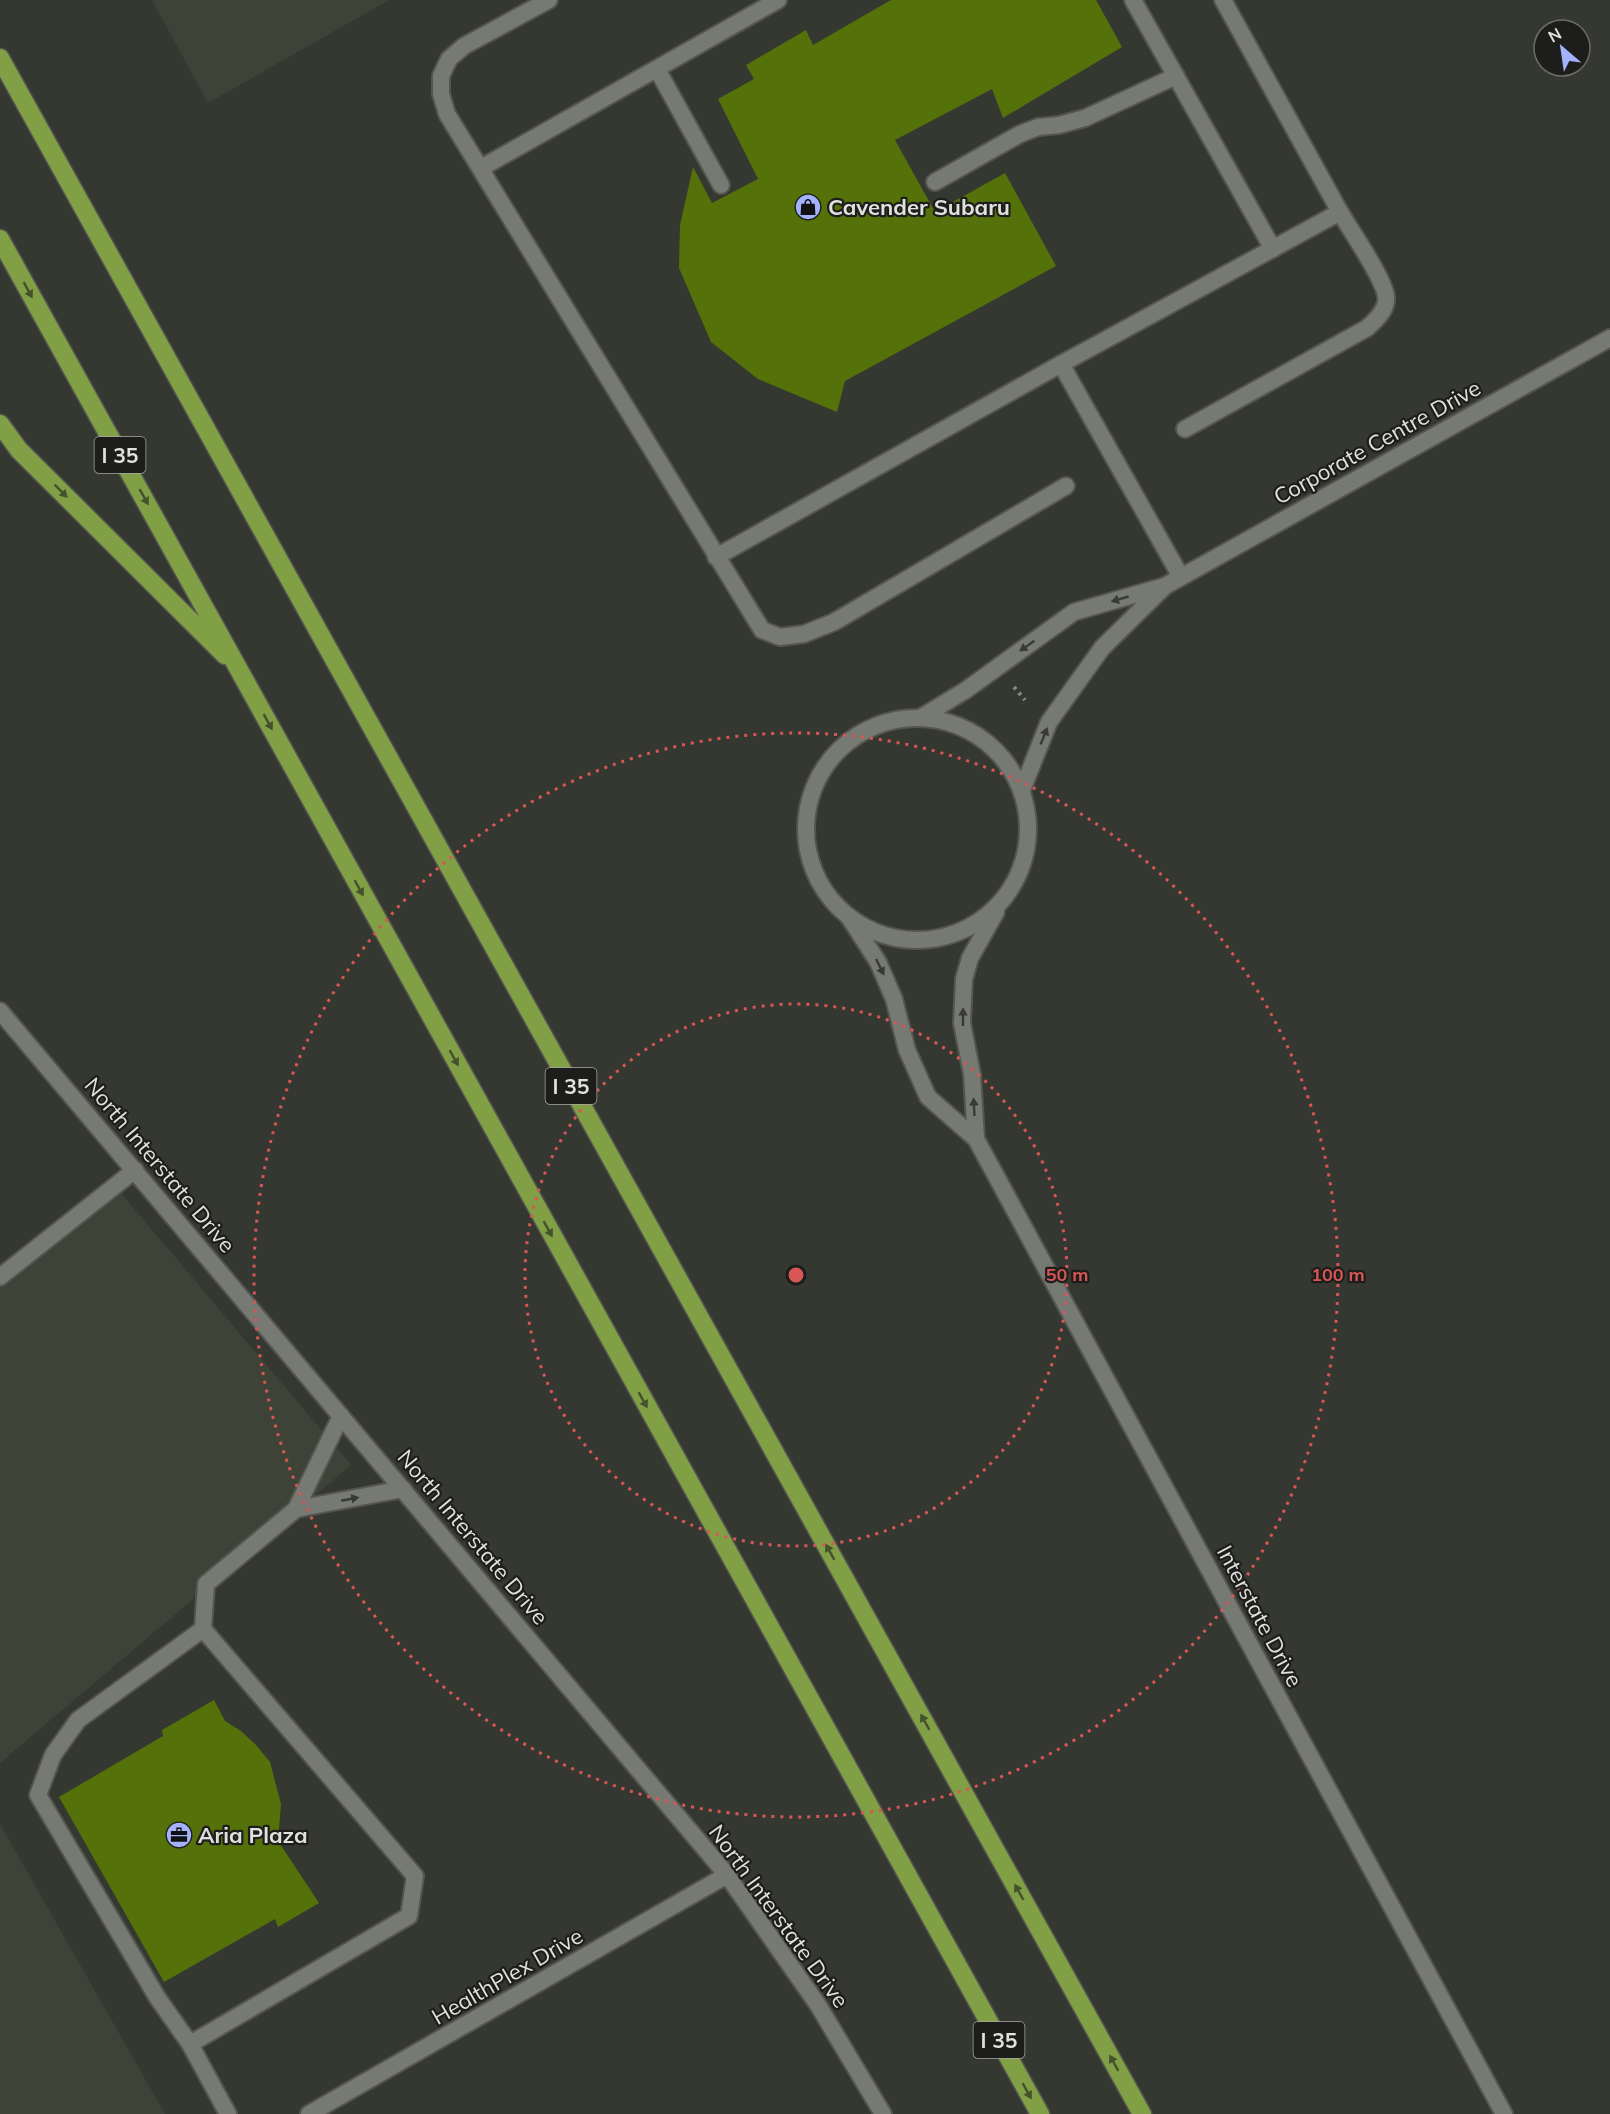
<svg xmlns="http://www.w3.org/2000/svg" width="1610" height="2114" font-family="Mulish,sans-serif">
	<style>
		.built { fill: #3e4337 }
		.building { fill: #54710a }
		.lines { fill: none; stroke-linecap: round; stroke-linejoin: round }
		.service-casing { stroke: #545550; stroke-width: 20 }
		.minor-casing { stroke: #545550; stroke-width: 20 }
		.tertiary-casing { stroke: #545550; stroke-width: 20 }
		.motorway-casing { stroke: #545550; stroke-width: 21 }
		.path { stroke: #868883; stroke-width: 4; stroke-dasharray: 3 4.5; stroke-linecap: butt }
		.service { stroke: #777a73; stroke-width: 16 }
		.minor { stroke: #777a73; stroke-width: 16 }
		.tertiary { stroke: #777a73; stroke-width: 16 }
		.motorway { stroke: #81a046; stroke-width: 18 }
		.oneway { fill: #45522d }
		.oneway2 { fill: #383a36 }
		.ring { fill: none; stroke: #d85655; stroke-width: 3; stroke-dasharray: 3 6 }
		.labels { text-anchor: middle; dominant-baseline: central; stroke-width: 4.5; stroke-linejoin: round; paint-order: stroke }
		.shield { fill: #1d1e1c; stroke: #a6a6a3; stroke-width: 1.5 }
		.shield-label { font-size: 21px; font-weight: bold; fill: #e0e1dd }
		.poi-label { font-size: 22px; font-weight: bold; fill: #e0e1dd; stroke: #1d1e1c; text-anchor: start }
		.street-label { font-size: 22px; fill: #e0e1dd; stroke: #1d1e1c }
		.centre { fill: #d85655; stroke: #1d1e1c; stroke-width: 3 }
		.ring-label { font-size: 18px; text-anchor: middle; font-weight: bold; fill: #d85655; stroke: #1d1e1c; stroke-width: 4.5; stroke-linejoin: round; paint-order: stroke }
	</style>
	<rect width="100%" height="100%" fill="#353831"/>
	<!-- built -->
	<g class="built">
		<path d="M152 0H389L208 103Z"/>
		<path d="M115 1186 351 1465 0 1763V1283Z"/>
		<path d="M0 1824 165 2114H0Z"/>
	</g>
	<!-- building -->
	<g class="building">
		<path d="M891 0H1096L1122 47 1003 118 992 89 895 140 935 212 1005 173 1056 266 845 381 837 412 758 379 711 342 679 268 680 225 693 167 712 203 758 179 718 99 754 79 746 65 806 30 813 45Z"/>
		<path d="M214 1700 225 1721 241 1731 256 1745 270 1762 281 1804 278 1841 319 1903 278 1927 275 1919 164 1982 59 1797 163 1736 162 1730Z"/>
	</g>
	<g class="lines">
		<!-- service casing -->
		<g class="service-casing">
			<g id="service">
				<path d="M549 0 464 46 449 59 441 76V94L447 114 762 630 780 637 804 634 834 622 1066 486"/>
				<path d="M1133 0 1273 249"/>
				<path d="M1223 0 1340 212"/>
				<path d="M657 69 721 185"/>
				<path d="M481 168 778 0"/>
				<path d="M935 182 1020 134 1038 127 1059 125 1085 118 1176 76"/>
				<path d="M716 557 1061 364"/>
				<path d="M1181 577 1061 364 1340 212C1351 231 1383 277 1386 296 1388 309 1376 320 1367 328L1185 429"/>
				<path d="M0 1277 135 1170"/>
				<path d="M296 1509 403 1489"/>
				<path d="M190 2044 409 1916 415 1876 203 1629"/>
				<path d="M228 2114 190 2044 157 1997 38 1795 53 1755 78 1720 203 1629 206 1584 296 1509 341 1416"/>
			</g>
		</g>
		<!-- minor casing -->
		<g class="minor-casing">
			<path id="minor" d="M309 2114 727 1875"/>
		</g>
		<!-- tertiary casing -->
		<g class="tertiary-casing">
			<g id="tertiary">
				<circle cx="917" cy="829" r="111"/>
				<path d="M920 718 966 690 1074 612 1165 586 1610 338"/>
				<path d="M1022 790 1049 722 1102 648 1164 587"/>
				<path d="M849 917 878 962 894 999 907 1050 928 1097 976 1139 1504 2114"/>
				<path d="M0 1011 727 1875 818 2005 883 2114"/>
				<path d="M976 1139 972 1074 962 1023 964 979 970 958 996 912"/>
			</g>
		</g>
		<!-- motorway casing -->
		<g class="motorway-casing">
			<g id="motorway">
				<path d="M0 58 1142 2114"/>
				<path d="M0 239 1040 2114"/>
				<path d="M0 424 19 450 225 655"/>
			</g>
		</g>
		<!-- path -->
		<path class="path" d="M1014 687 1025 700"/>
		<!-- service -->
		<use href="#service" class="service"/>
		<!-- minor -->
		<use href="#minor" class="minor"/>
		<!-- tertiary -->
		<use href="#tertiary" class="tertiary"/>
		<!-- motorway -->
		<use href="#motorway" class="motorway"/>
	</g>
	<!-- one-way arrows -->
	<defs><path id="oneway-solid" d="M-6-.8H1V-3.2L6.5 0L1 3.2V.8H-6Z" transform="scale(1.5)"/></defs>
	<g class="oneway">
		<use href="#oneway-solid" transform="translate(28 290) rotate(61)"/>
		<use href="#oneway-solid" transform="translate(61 491) rotate(45)"/>
		<use href="#oneway-solid" transform="translate(144 497) rotate(61)"/>
		<use href="#oneway-solid" transform="translate(268 722) rotate(61)"/>
		<use href="#oneway-solid" transform="translate(359 888) rotate(61)"/>
		<use href="#oneway-solid" transform="translate(454 1058) rotate(61)"/>
		<use href="#oneway-solid" transform="translate(548 1229) rotate(61)"/>
		<use href="#oneway-solid" transform="translate(643 1400) rotate(61)"/>
		<use href="#oneway-solid" transform="translate(830 1552) rotate(-119)"/>
		<use href="#oneway-solid" transform="translate(925 1722) rotate(-119)"/>
		<use href="#oneway-solid" transform="translate(1019 1892) rotate(-119)"/>
		<use href="#oneway-solid" transform="translate(1114 2063) rotate(-119)"/>
		<use href="#oneway-solid" transform="translate(1027 2091) rotate(61)"/>
	</g>
	<g class="oneway2">
		<use href="#oneway-solid" transform="translate(1120 599) rotate(164)"/>
		<use href="#oneway-solid" transform="translate(1027 646) rotate(145)"/>
		<use href="#oneway-solid" transform="translate(1044 736) rotate(-68)"/>
		<use href="#oneway-solid" transform="translate(880 967) rotate(64)"/>
		<use href="#oneway-solid" transform="translate(963 1017) rotate(-90)"/>
		<use href="#oneway-solid" transform="translate(974 1107) rotate(-93)"/>
		<use href="#oneway-solid" transform="translate(350 1499) rotate(-11)"/>
	</g>
	<!-- distance rings -->
	<g class="ring">
		<circle cx="796" cy="1275" r="271"/>
		<circle cx="796" cy="1275" r="542"/>
	</g>
	<!-- icons -->
	<defs>
		<g id="shop-disc" transform="scale(1.35)"><circle r="9.5" fill="#a4b2fc" stroke="#1d1e1c"/><path d="M-5-2.5h2.3a2.7 3.5 0 0 1 5.4 0H5L5.5 6h-11ZM-1.5-2.5h3a1.5 2.3 0 0 0-3 0Z" fill="#111"/></g>
		<g id="office-disc" transform="scale(1.35)"><circle r="9.5" fill="#a4b2fc" stroke="#1d1e1c"/><path d="M-6-3h4V-5.5h4V-3h4V5H-6ZM-1-4.5V-3h2v-1.5ZM-6 0V1H6V0Z" fill="#111"/></g>
	</defs>
	<g fill-rule="evenodd">
		<use href="#shop-disc" x="808" y="207"/>
		<use href="#office-disc" x="179" y="1835"/>
	</g>
	<g class="labels">
		<!-- shield labels -->
		<g class="shield">
			<rect x="94.5" y="437" width="51" height="36" rx="4.5"/>
			<rect x="545.5" y="1068" width="51" height="36" rx="4.5"/>
			<rect x="973.5" y="2022" width="51" height="36" rx="4.5"/>
		</g>
		<g class="shield-label">
			<text x="120" y="455">I 35</text>
			<text x="571" y="1086">I 35</text>
			<text x="999" y="2040">I 35</text>
		</g>
		<!-- poi labels -->
		<g class="poi-label">
			<text x="828" y="207">Cavender Subaru</text>
			<text x="198" y="1835">Aria Plaza</text>
		</g>
		<!-- street labels -->
		<g class="street-label">
			<text transform="translate(1377 442) rotate(-29)">Corporate Centre Drive</text>
			<text transform="translate(160 1165) rotate(50)">North Interstate Drive</text>
			<text transform="translate(473 1537) rotate(50)">North Interstate Drive</text>
			<text transform="translate(1260 1616) rotate(62)">Interstate Drive</text>
			<text transform="translate(779 1916) rotate(54)">North Interstate Drive</text>
			<text transform="translate(507 1976) rotate(-30)">HealthPlex Drive</text>
		</g>
	</g>
	<circle cx="796" cy="1275" r="9" class="centre"/>
	<g class="ring-label">
		<text x="1067" y="1281">50 m</text>
		<text x="1338" y="1281">100 m</text>
	</g>
	<!-- north arrow -->
	<g transform="translate(1562 48) rotate(331)"><circle r="28" fill="#1d1e1c" stroke="#6b6c69" stroke-width="1.5"/>
	<path d="M0-4.5L10 22L0 15L-10 22Z" fill="#a4b2fc"/>
	<text y="-9" font-size="16" font-weight="bold" text-anchor="middle" fill="#e0e1dd">N</text>
	</g>
</svg>
